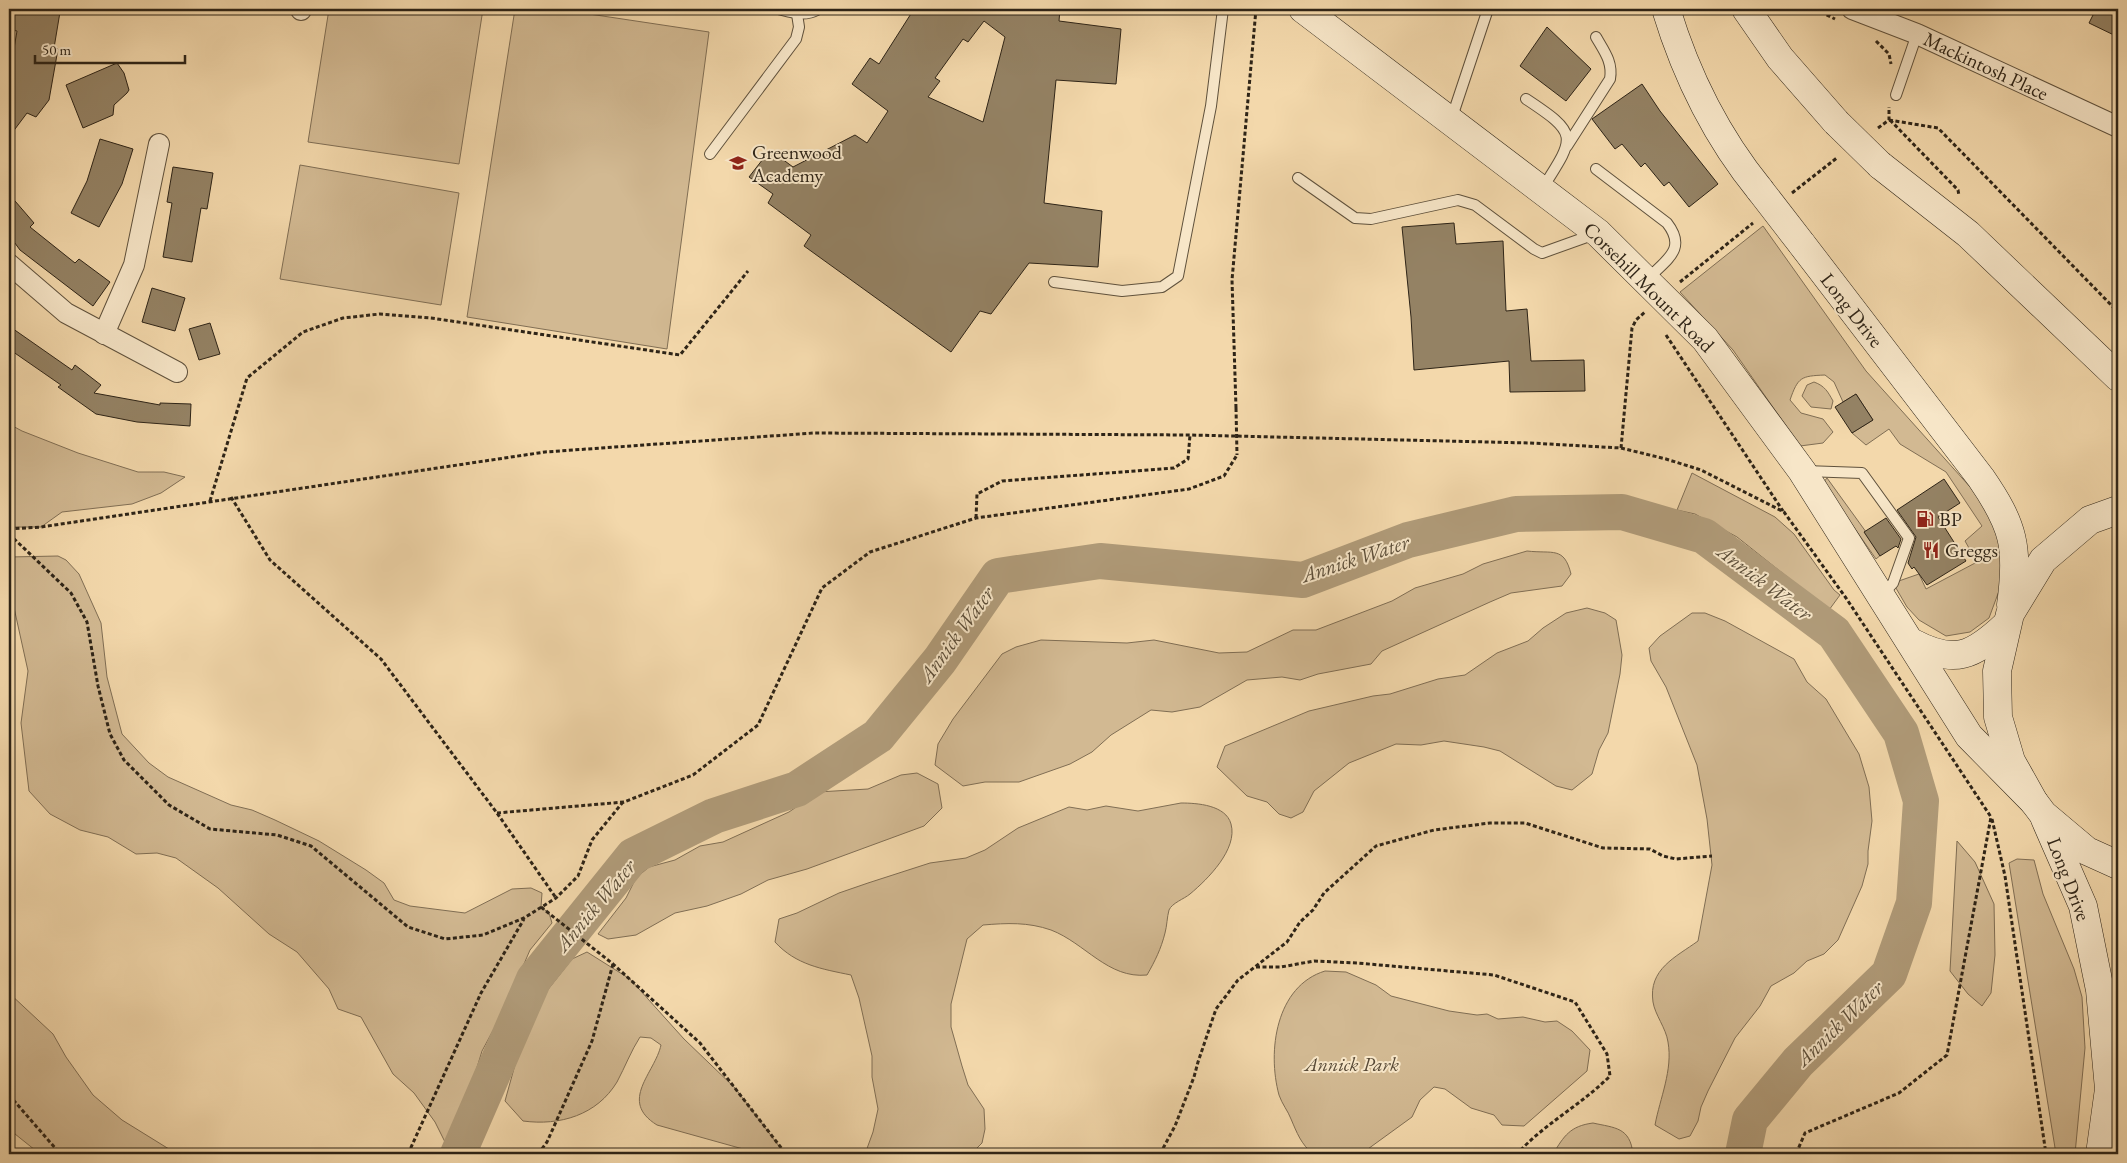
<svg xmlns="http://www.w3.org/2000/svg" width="2127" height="1163" font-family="'EB Garamond',serif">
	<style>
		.green { fill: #d2b992; stroke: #806e54 }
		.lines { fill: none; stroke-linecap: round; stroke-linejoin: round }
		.river { stroke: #b09b79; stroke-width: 36 }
		.building { fill: #948264; stroke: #2e2417; fill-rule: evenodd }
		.lane-casing { stroke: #5f513c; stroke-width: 12 }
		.street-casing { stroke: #5f513c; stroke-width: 22 }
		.secondary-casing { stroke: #2e2417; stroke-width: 29 }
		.path { stroke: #2e2417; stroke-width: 3; stroke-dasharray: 4 2.5; stroke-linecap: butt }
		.lane { stroke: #f7e6c8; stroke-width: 10 }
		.street { stroke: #f7e6c8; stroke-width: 20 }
		.secondary { stroke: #f7e6c8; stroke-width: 28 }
		.secondary-bridge-casing { stroke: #2e2417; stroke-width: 29; stroke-linecap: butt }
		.path-bridge { stroke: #2e2417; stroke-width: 3; stroke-dasharray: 4 2.5; stroke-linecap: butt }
		.secondary-bridge { stroke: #f7e6c8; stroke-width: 28 }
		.labels { text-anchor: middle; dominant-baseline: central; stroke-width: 4; stroke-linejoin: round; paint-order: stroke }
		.street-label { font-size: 20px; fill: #2e2417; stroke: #f7e6c8 }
		.poi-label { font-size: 20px; fill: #2e2417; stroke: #f7e6c8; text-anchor: start }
		.park-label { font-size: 20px; font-style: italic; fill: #574936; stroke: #f7e6c8 }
		.water-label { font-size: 21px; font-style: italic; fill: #5c4e39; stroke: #f7e6c8 }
	</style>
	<rect width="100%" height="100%" fill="#f3d8ab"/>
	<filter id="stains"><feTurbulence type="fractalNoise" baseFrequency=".004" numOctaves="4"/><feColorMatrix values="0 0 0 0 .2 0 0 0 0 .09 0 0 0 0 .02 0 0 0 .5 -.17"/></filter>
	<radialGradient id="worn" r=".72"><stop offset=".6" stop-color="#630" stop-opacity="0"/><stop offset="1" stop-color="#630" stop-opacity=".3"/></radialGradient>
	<!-- green -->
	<g class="green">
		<path d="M329 9H483L459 164 308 142Z"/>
		<path d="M515 9H556L709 32 667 349 467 317Z"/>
		<path d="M300 165 459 193 441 305 280 279Z"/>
		<path d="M1763 226 1866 371 1971 488 1998 523 2006 572 1989 618 1970 632 1946 636 1919 620 1907 607 1893 583 1919 574 1926 589 1977 562 1965 541 1982 526 1946 472 1900 444 1889 429 1866 445 1852 433 1873 420 1856 394 1843 402 1834 382 1825 375C1801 376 1798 377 1790 400L1801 413 1823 419 1833 432 1823 443 1800 446 1733 350 1680 292Z"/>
		<path d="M1814 382C1825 386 1828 392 1833 401L1831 409 1811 407 1802 396 1807 385Z"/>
		<path d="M9 424 22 431 78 453 138 472H164L185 477 161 493 132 504 62 512 41 527H9Z"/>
		<path d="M1692 473 1775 517 1794 534 1834 590 1840 595 1829 610 1737 537 1695 514 1677 510Z"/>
		<path d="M1827 478 1882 554 1876 559 1823 483Z"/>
		<path d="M1527 551C1553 554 1564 546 1571 574L1562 586 1511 593 1490 602 1382 651 1371 664 1318 674 1300 680 1282 677 1247 680 1200 707 1172 712 1151 710 1111 735 1092 752 1070 764 1019 782H985L963 786 935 765 938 744 953 719 1002 654 1016 647 1041 640 1127 643 1154 640 1219 653 1247 652 1293 630H1316L1392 601 1415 588 1463 574 1483 564Z"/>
		<path d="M58 556 66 560 79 574 101 623 107 677 122 734 149 763 168 777 231 805 252 810 275 820 319 841 366 870 384 883 394 900 410 906 465 913 512 889 531 888 542 893 541 907 549 913 552 923 530 950 505 1008 482 1051 472 1084 462 1104 458 1125 447 1146 435 1122 414 1093 393 1074 361 1017 338 1009 329 989 297 952 269 934 218 888 176 858 157 853 136 854 108 837 80 830 50 814 29 791 21 723 28 671 9 585V557Z"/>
		<path d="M1587 608 1605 613 1616 620 1622 655 1620 674 1608 733 1599 750 1592 774 1572 790 1556 786 1500 751 1484 747 1444 741 1421 745 1396 744 1349 763 1314 791 1303 812 1291 818 1279 814 1267 802 1247 796 1217 767 1225 746 1309 711 1373 696 1390 694 1438 679 1465 675 1497 653 1528 641 1543 628 1566 613Z"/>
		<path d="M1692 613H1705L1725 621 1794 659 1807 682 1826 699 1859 754 1869 787 1872 821 1868 851V864L1862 886 1838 940 1824 954 1807 961 1794 973 1771 986 1760 1006 1735 1038 1708 1091 1701 1107 1698 1121 1690 1136 1679 1139 1655 1125C1660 1098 1673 1070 1668 1042 1666 1028 1655 1015 1653 1002 1648 969 1676 957 1698 941L1712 865 1707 819 1697 765 1666 687 1651 661 1649 648 1660 636Z"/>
		<path d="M917 773 938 784 942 808 924 826 807 869 768 880 741 894 707 906 675 913 636 935 608 939 598 934 626 898 636 878 649 867 675 860 700 846 723 842 789 812 818 792 868 789 901 775Z"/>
		<path d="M1181 803C1197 803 1226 805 1231 824 1238 849 1208 879 1190 894 1184 899 1172 903 1169 910 1167 917 1167 926 1165 933 1161 949 1155 961 1147 975 1108 979 1085 943 1051 930 1028 922 1007 923 983 925L967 939 951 1004V1027L962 1066 968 1085 984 1109 985 1129 982 1143 971 1154H865L873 1132 878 1109 872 1077V1056L859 998 851 975C822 969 796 965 775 942L779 919 797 913 839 893 868 883 930 863 966 858 985 850 1018 828 1069 807 1087 810 1106 806 1138 811Z"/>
		<path d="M1957 841 1975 862 1994 904 1995 955 1991 993 1982 1006 1968 994 1950 971Z"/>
		<path d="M2017 859 2034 860 2043 894 2074 969 2082 997 2085 1048 2075 1154H2056L2009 863Z"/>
		<path d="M587 952 630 979 684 1039 735 1088 785 1154H761L657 1125C618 1101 655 1073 661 1045L651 1038 640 1037C631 1051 625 1067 617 1082 597 1115 560 1126 523 1121L505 1101 526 1025 539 1001 572 959Z"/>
		<path d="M1325 971 1346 972 1376 985 1391 996 1449 1011 1477 1015 1487 1014 1498 1019 1523 1017 1545 1022 1557 1021 1572 1031 1590 1050 1587 1071 1524 1126 1502 1125 1494 1115 1471 1108 1445 1089 1434 1087 1420 1100 1412 1117 1361 1154H1313C1301 1144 1297 1133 1291 1119 1288 1111 1282 1104 1279 1095 1267 1051 1276 986 1325 971Z"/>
		<path d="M9 993 53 1034 66 1057 93 1095 122 1120 177 1154H40L15 1134 9 1125Z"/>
		<path d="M1593 1123C1615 1128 1630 1127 1633 1154H1553C1564 1136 1570 1126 1593 1123Z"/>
	</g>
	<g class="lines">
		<!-- river -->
		<path class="river" d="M458 1154 534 979 633 856 714 816 797 789 878 736 940 660 998 576 1100 561 1303 580 1408 540 1516 514 1622 512 1704 536 1834 633 1901 733 1921 801 1914 903 1889 974 1798 1062 1750 1120 1743 1154"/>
	</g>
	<!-- building -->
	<g class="building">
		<path d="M15 9 60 12 54 48 58 49 49 100 36 117 27 113 9 137V78L17 31 12 30Z"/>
		<path d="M914 9H1060L1059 21 1121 29 1116 84 1056 80 1044 203 1102 211 1098 267 1029 263 991 314 980 311 951 352 804 246 811 235 768 203 773 194 749 177 770 150 793 167 855 135 867 143 888 111 852 84 870 58 879 64ZM984 21 1005 37 983 122 928 97 940 81 935 78 963 39 968 42Z"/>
		<path d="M2096 9H2118V37L2089 23Z"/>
		<path d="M1547 27 1591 69 1566 101 1520 66Z"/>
		<path d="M117 63 124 73 129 90 127 93 114 105 113 115 83 128 66 85Z"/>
		<path d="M1642 84 1660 111 1718 184 1689 207 1669 182 1664 186 1645 163 1641 167 1622 144 1615 149 1592 119Z"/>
		<path d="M100 139 133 149 122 184 99 227 71 213 87 181Z"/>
		<path d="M173 167 213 173 207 209 201 208 192 262 163 257 172 203 167 202Z"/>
		<path d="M9 194 34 223 30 227 75 263 79 259 110 282 93 306 20 250 9 235Z"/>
		<path d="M1454 223 1456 244 1503 241 1506 311 1527 309 1531 361 1584 360 1585 391 1510 392 1509 361 1414 370 1411 317 1402 227Z"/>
		<path d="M152 288 185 298 175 331 142 322Z"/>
		<path d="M210 323 220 354 199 360 189 329Z"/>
		<path d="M9 326 72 370 75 365 101 385 94 393 160 405V403L191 404 190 426 137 422 96 414 58 387 61 385 9 349Z"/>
		<path d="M1856 394 1873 420 1852 433 1835 407Z"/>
		<path d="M1944 479 1960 503 1938 517 1966 561 1927 585 1914 567 1912 569 1908 563 1916 537 1897 510Z"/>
		<path d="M1886 518 1901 539 1898 548 1896 546 1880 556 1864 532Z"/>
	</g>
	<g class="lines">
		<!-- lane casing -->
		<g class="lane-casing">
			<g id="lane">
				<path d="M778 9C794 13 804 17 819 9"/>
				<path d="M1896 95 1917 34"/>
				<path d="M1526 99C1579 134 1576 136 1542 189"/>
				<path d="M1451 120 1488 9"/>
				<path d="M1567 146 1610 79C1613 62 1604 51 1596 37"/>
				<path d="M710 154 796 39 799 27 797 14"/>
				<path d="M1596 169 1667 223C1688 250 1665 260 1647 280"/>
				<path d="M1298 178 1355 218 1371 219 1458 200 1475 205 1534 249 1542 253 1595 234"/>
				<path d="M1054 282 1122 291 1162 287 1178 276 1211 106 1223 9"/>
				<path d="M1805 471 1862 473 1909 538 1893 583 1882 595"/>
			</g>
		</g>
		<!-- street casing -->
		<g class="street-casing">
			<g id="street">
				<path d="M1852 9 1917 34 2118 127"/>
				<path d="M301 10V9"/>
				<path d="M9 264 66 313 177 372"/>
				<path d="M104 334 134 265 159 144"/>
			</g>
		</g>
		<!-- secondary casing -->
		<g class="secondary-casing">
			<g id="secondary">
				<path d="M1303 9 1598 233 1705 339 1802 471 1969 736 2034 802"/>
				<path d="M1666 9C1686 75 1716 136 1760 190"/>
				<path d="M1746 9 1780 58 1836 122"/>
				<path d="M1880 165 1968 234 2118 377"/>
				<path d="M1801 243 1981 478C2014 526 2019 547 2011 605"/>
				<path d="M2118 510 2090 520 2043 560 2010 614 1997 671 1998 717 2011 761 2034 802 2043 814 2087 851 2118 865"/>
				<path d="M1913 643C1955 665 1973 656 2006 625"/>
				<path d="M2045 819 2083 906 2100 990 2109 1089 2100 1154"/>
			</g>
		</g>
		<!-- path -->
		<g class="path">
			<path d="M1815 9 1835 19"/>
			<path d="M1876 41 1889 54 1891 64"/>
			<path d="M1889 120 1938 128 2118 312"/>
			<path d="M1890 120 1958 190 1959 196"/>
			<path d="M1878 128 1889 120V107"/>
			<path d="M1792 193 1838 157"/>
			<path d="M1680 282 1753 223"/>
			<path d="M1666 335 1783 511"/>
			<path d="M1236 408 1232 280 1256 9"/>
			<path d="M1621 448 1632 328 1636 320 1645 312"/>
			<path d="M231 497 270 560 381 659 497 813 556 898"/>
			<path d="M210 501 247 378 303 332 343 318 380 314 431 318 680 355 748 271"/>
			<path d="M976 518 977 494 1002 481 1174 468 1188 459 1190 435"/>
			<path d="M9 529 41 527 545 452 814 433 1190 435 1530 443 1621 448 1666 459 1701 470 1784 512 1846 598 1991 817 1947 1055 1899 1093 1805 1133 1796 1154"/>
			<path d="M9 534 71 593 87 622 98 686 110 734 124 760 169 805 210 829 277 835 311 846 408 927 445 939 483 935 524 918 556 898 578 876 592 840 623 802"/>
			<path d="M497 813 624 802 693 775 758 725 822 588 870 552 976 518 1189 489 1224 476 1237 455"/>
			<path d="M1992 819 2005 876 2046 1154"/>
			<path d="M541 907 613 964 700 1043 786 1154"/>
			<path d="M1256 967H1281L1314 961 1357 963 1494 975 1575 1002 1607 1054 1610 1076C1581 1105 1544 1124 1517 1154"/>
			<path d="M9 1095 56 1149 66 1154"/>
			<path d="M408 1154 481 993 524 919"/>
			<path d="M538 1154 547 1142 592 1041 613 964"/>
			<path d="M1160 1154 1175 1126 1194 1077 1198 1062 1216 1009 1238 980 1287 942 1300 922 1313 910 1324 893 1376 846 1434 830 1490 823H1525L1603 848 1650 849 1663 856 1676 859 1712 856"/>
		</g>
		<!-- lane -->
		<use href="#lane" class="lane"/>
		<!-- street -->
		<use href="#street" class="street"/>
		<!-- secondary -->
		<use href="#secondary" class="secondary"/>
		<!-- secondary-bridge casing -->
		<g class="secondary-bridge-casing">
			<g id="secondary-bridge">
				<path d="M1836 122 1880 165"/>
				<path d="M1760 190 1801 243"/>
			</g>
		</g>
		<!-- path-bridge -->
		<path class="path-bridge" d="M1236 408 1237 455"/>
		<!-- secondary-bridge -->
		<use href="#secondary-bridge" class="secondary-bridge"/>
	</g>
	<!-- icons -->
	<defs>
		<g id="school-bare" transform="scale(1.35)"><path d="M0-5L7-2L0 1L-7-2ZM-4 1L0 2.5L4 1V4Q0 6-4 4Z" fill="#8f2418" stroke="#f7e6c8" stroke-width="2.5" paint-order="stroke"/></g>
		<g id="fuel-bare" transform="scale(1.35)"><path d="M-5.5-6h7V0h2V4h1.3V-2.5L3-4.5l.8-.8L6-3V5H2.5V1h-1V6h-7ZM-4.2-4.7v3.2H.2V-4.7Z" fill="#8f2418" stroke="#f7e6c8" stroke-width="2.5" paint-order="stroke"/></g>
		<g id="restaurant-bare" transform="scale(1.35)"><path d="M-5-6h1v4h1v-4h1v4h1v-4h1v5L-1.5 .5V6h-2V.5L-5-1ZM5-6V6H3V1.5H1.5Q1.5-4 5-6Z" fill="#8f2418" stroke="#f7e6c8" stroke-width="2.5" paint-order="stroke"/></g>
	</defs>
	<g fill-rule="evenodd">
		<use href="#school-bare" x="738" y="163"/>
		<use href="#fuel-bare" x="1925" y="519"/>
		<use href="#restaurant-bare" x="1931" y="550"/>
	</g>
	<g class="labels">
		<!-- street labels -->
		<g class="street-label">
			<text transform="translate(1986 66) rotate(25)">Mackintosh Place</text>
			<text transform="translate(1649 287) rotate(45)">Corsehill Mount Road</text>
			<text transform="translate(1852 310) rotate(52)">Long Drive</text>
			<text transform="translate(2069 879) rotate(69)">Long Drive</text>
		</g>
		<!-- poi labels -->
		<g class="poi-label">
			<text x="752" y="152">Greenwood<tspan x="752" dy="23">Academy</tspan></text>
			<text x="1939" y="519">BP</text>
			<text x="1945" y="550">Greggs</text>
		</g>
		<!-- park labels -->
		<g class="park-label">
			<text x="1352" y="1064">Annick Park</text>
		</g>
		<!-- water labels -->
		<g class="water-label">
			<text transform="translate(1355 558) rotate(-18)">Annick Water</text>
			<text transform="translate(1765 582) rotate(37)">Annick Water</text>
			<text transform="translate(956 634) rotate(-54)">Annick Water</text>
			<text transform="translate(595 905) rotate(-50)">Annick Water</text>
			<text transform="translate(1839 1023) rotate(-44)">Annick Water</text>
		</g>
	</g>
	<!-- margin -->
	<rect width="2127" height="1163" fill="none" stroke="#f3d8ab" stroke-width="30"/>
	<rect x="10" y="10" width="2107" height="1143" fill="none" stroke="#2e2417" stroke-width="2.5"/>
	<rect x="15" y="15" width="2097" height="1133" fill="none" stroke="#2e2417"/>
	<!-- scale -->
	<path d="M35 55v8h150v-8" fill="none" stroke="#2e2417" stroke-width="2.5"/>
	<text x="42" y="55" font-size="15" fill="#2e2417" stroke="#f7e6c8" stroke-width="4" paint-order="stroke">50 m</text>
	<rect width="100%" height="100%" filter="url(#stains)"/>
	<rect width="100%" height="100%" fill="url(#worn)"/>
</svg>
